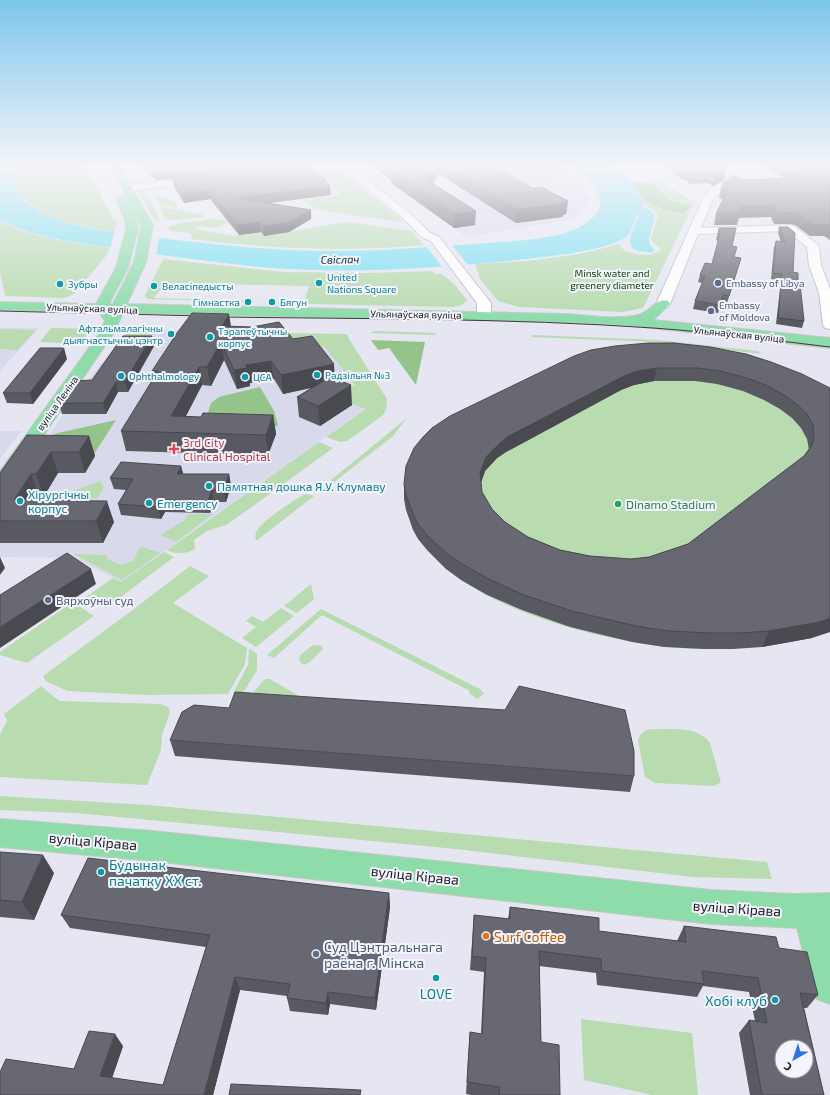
<svg xmlns="http://www.w3.org/2000/svg" width="830" height="1095" font-family="'Exo 2',sans-serif">
	<style>
		.built { fill: #d9d9ec }
		.green { fill: #b8dbaf }
		.forest { fill: #94c489 }
		.water { fill: #7de0f1 }
		.pier { fill: #e6e6f2 }
		.lines { fill: none; stroke-linecap: round; stroke-linejoin: round }
		.minor-casing { stroke: #bcbdc8; stroke-width: 2 }
		.major-casing { stroke: #c8c8c9; stroke-width: 2 }
		.minor { fill: #fff; fill-rule: evenodd }
		.major { fill: #8ddcaa; fill-rule: evenodd }
		.tram { stroke: #3b3b40; stroke-width: 1 }
		.wall { fill: #595962; fill-rule: evenodd }
		.shaded-wall { fill: #494950 }
		.building { fill: #686872; stroke: #494950; fill-rule: evenodd }
		.culture-dot { fill: #0f9aa8; stroke: #f3f4fd; stroke-width: 1.5 }
		.service-dot { fill: #5c6f8a; stroke: #f3f4fd; stroke-width: 1.5 }
		.health-dot { fill: #e0444e; stroke: #f3f4fd; stroke-width: 1.5 }
		.leisure-dot { fill: #2e9e5b; stroke: #f3f4fd; stroke-width: 1.5 }
		.food-dot { fill: #e8710a; stroke: #f3f4fd; stroke-width: 1.5 }
		.labels { text-anchor: middle; dominant-baseline: central; stroke-width: 4; stroke-linejoin: round; paint-order: stroke }
		.far-park-label { font-size: 10px; fill: #0e3e01; stroke: #f3f4fd }
		.far-culture-label { font-size: 10px; fill: #0d838f; stroke: #f3f4fd; text-anchor: start }
		.far-service-label { font-size: 10px; fill: #4e5e75; stroke: #f3f4fd; text-anchor: start }
		.far-street-label { font-size: 10px; fill: #1b1b1f; stroke: #f3f4fd }
		.far-water-label { font-size: 11px; font-style: italic; fill: #003138; stroke: #f3f4fd }
		.health-label { font-size: 12px; fill: #be3a42; stroke: #f3f4fd; text-anchor: start }
		.culture-label { font-size: 12px; fill: #0d838f; stroke: #f3f4fd; text-anchor: start }
		.leisure-label { font-size: 12px; fill: #27864d; stroke: #f3f4fd; text-anchor: start }
		.service-label { font-size: 12px; fill: #4e5e75; stroke: #f3f4fd; text-anchor: start }
		.near-street-label { font-size: 14px; fill: #1b1b1f; stroke: #f3f4fd }
		.near-culture-label { font-size: 14px; fill: #0d838f; stroke: #f3f4fd; text-anchor: start }
		.near-food-label { font-size: 14px; fill: #c56008; stroke: #f3f4fd; text-anchor: start }
		.near-service-label { font-size: 14px; fill: #4e5e75; stroke: #f3f4fd; text-anchor: start }
	</style>
	<rect width="100%" height="100%" fill="#e6e6f2"/>
	<!-- built -->
	<g class="built">
		<path d="M430 165H560L569 170 591 201 577 217 540 225 466 237 415 200 473 193Z"/>
		<path d="M0 328H39L0 371Z"/>
		<path d="M129 329 232 332 326 338 385 395 121 582 75 558 0 557V507L79 391 102 362 114 361Z"/>
		<path d="M0 431H21L0 459Z"/>
	</g>
	<!-- green -->
	<g class="green">
		<path d="M27 165H85L112 217 117 222 114 232C84 227 55 222 30 204 23 199 15 194 14 186L18 177Z"/>
		<path d="M435 165H558L567 170 570 173 568 176 562 179 521 185Z"/>
		<path d="M338 169 401 219 399 222 314 209 304 200 341 195 314 172Z"/>
		<path d="M632 181H660L694 203 643 308 623 312 519 307 498 301 480 279 475 264C524 262 572 258 619 244 622 255 655 259 661 249L653 243 651 239 658 214 646 206Z"/>
		<path d="M142 189 152 203 160 222 155 221 139 192V190Z"/>
		<path d="M153 195 173 200 178 208 161 205Z"/>
		<path d="M161 207 201 214 204 217C191 218 177 222 164 219Z"/>
		<path d="M213 219 229 221 216 228 200 226 195 229 234 236 260 232 264 236 347 222 412 231 424 245C348 252 267 249 192 239L191 233 170 231 168 228 179 223Z"/>
		<path d="M0 221C33 238 74 243 110 248L106 256 74 294 64 298 5 296 0 272Z"/>
		<path d="M163 259 285 272 368 273 433 271 435 274H442L454 284 467 300 462 305 453 307 266 303 304 302 309 286 165 283 154 298 254 301 253 302 147 299 145 295Z"/>
		<path d="M51 328 92 329 80 344 40 342Z"/>
		<path d="M0 329 36 330 17 350 0 349Z"/>
		<path d="M129 329H154L148 338 122 340Z"/>
		<path d="M376 331 436 333 435 335 369 333Z"/>
		<path d="M232 332 347 334 349 339 387 399 386 410 382 416 347 441 340 442 326 437 366 409 327 395 333 390 356 386 324 346 294 350Z"/>
		<path d="M532 335 658 340 758 351 761 354 659 342 531 337Z"/>
		<path d="M573 369 797 388 830 405V632C789 645 747 649 705 649 619 649 401 601 405 489Z"/>
		<path d="M407 418 392 437 334 482 331 480Z"/>
		<path d="M319 442 333 448 249 509 226 525 207 531 194 540 195 549C185 554 177 555 167 550Z"/>
		<path d="M100 481 104 487 98 498 68 501 73 491Z"/>
		<path d="M306 494 314 496 256 541C255 537 255 533 258 529 264 520 296 498 306 494Z"/>
		<path d="M188 514H213L176 542 161 535 185 520Z"/>
		<path d="M143 547 160 553 122 580 74 554 107 555V559L122 565 133 561 139 549Z"/>
		<path d="M164 552 174 557 106 608 86 597 113 578 121 582Z"/>
		<path d="M190 566 209 576 173 603 247 648 245 664 228 694 145 695 68 691 47 682 43 676 130 612Z"/>
		<path d="M311 584 314 599 297 613 284 606Z"/>
		<path d="M73 602 94 616 27 663 0 655V652Z"/>
		<path d="M281 608 294 616 256 647 242 638 256 627 246 621 252 616 263 622Z"/>
		<path d="M321 609 480 689 484 694 477 699 469 693 470 691 322 615 274 658 267 655Z"/>
		<path d="M313 645 322 646 323 649 310 662 304 665 301 663 299 659 300 655Z"/>
		<path d="M249 648 257 654V670L245 690 241 694 233 693 248 665Z"/>
		<path d="M265 679H270L304 699 257 697 254 692Z"/>
		<path d="M41 686 59 701 161 704 168 707 170 712 162 735 161 750 147 785 0 777V734L7 721 4 714Z"/>
		<path d="M651 729C671 730 697 725 710 743L721 782 715 786 655 783 645 777 638 740C641 733 643 731 651 729Z"/>
		<path d="M0 796 147 805 767 862 772 879 693 877 456 849 76 813 0 810Z"/>
		<path d="M581 1019 692 1033 698 1095H652L584 1080Z"/>
	</g>
	<!-- forest -->
	<g class="forest">
		<path d="M632 182C641 182 654 184 660 190 662 193 663 196 666 198 672 203 682 203 690 206L684 213 664 209 651 204 644 198Z"/>
		<path d="M371 340 425 342 416 385 389 348 378 350Z"/>
		<path d="M260 387 274 411 278 425 273 428 206 419 211 403 219 397Z"/>
		<path d="M116 420 94 454 40 453 54 434Z"/>
	</g>
	<!-- water -->
	<path class="water" d="M0 165H27C22 171 12 180 15 189 19 205 57 220 72 224 95 231 120 232 144 236 213 245 282 252 351 251 392 250 432 247 473 244 502 242 533 241 562 234 575 230 593 222 599 209 607 191 583 175 571 165H611L631 181 644 203V205L641 206 651 211 655 215 649 239V243L655 251C650 253 645 252 639 251 621 247 635 226 639 216L636 212 637 215C634 222 631 235 625 238 598 253 548 256 518 260 437 268 354 274 273 268 227 264 181 258 135 251 90 244 41 241 0 220Z"/>
	<!-- pier -->
	<g class="pier">
		<path d="M115 230 159 236 156 257 110 249Z"/>
		<path d="M451 244 469 266 443 268 426 246Z"/>
	</g>
	<g class="lines">
		<!-- minor casing -->
		<g class="minor-casing">
			<g id="minor">
				<path d="M288 165H319L315 168 280 172 275 169 277 167Z"/>
				<path d="M339 165H349L413 216 430 233 439 237 491 303V315L489 318H479L477 315V303L431 241 422 237 405 220Z"/>
				<path d="M738 165H747L750 169 749 172 717 194 712 201 701 228 790 225 794 226 817 244 819 246 821 265 830 289V329L825 328 823 325 819 293 809 265 807 247 787 231 698 234 670 304 668 307H658L656 304 702 201 710 190 740 171Z"/>
				<path d="M202 176 207 179 205 181 127 191 122 188 127 185Z"/>
			</g>
		</g>
		<!-- major casing -->
		<g class="major-casing">
			<g id="major">
				<path d="M110 165H119L153 225 146 262 127 304 566 314C588 315 620 321 641 314 652 310 655 298 668 301L670 304 653 320 830 338V348L625 325 566 322 123 313 113 334 7 489 0 491V471L99 334 105 321 99 312 0 310V302L96 304 116 268 126 229 125 220 116 199 121 196 126 199 137 220 138 229 128 268 110 302V304H113L134 262 141 225Z"/>
				<path d="M0 819 153 831 711 890 794 894 830 893V1004L817 999 812 986 797 928 711 924 153 861 0 847Z"/>
			</g>
		</g>
		<!-- minor -->
		<use href="#minor" class="minor"/>
		<!-- major -->
		<use href="#major" class="major"/>
		<!-- tram -->
		<g class="tram">
			<path d="M0 311 201 316"/>
			<path d="M219 317C364 319 508 318 653 328 712 332 771 340 830 347"/>
		</g>
	</g>
	<!-- wall -->
	<g class="wall">
		<path d="M140 165H309L326 182 331 195 269 203 311 210V219L289 232 264 236 261 232 239 235 210 199 184 203 174 187 173 178 156 180Z"/>
		<path d="M370 165H492L532 188 568 201 566 214 563 215 562 217 516 223 439 174 433 183 475 225 454 228 391 183V180Z"/>
		<path d="M666 165H727L724 180 713 186 708 183 690 184 686 180H683L666 168Z"/>
		<path d="M762 165H830V240L824 236H810L795 225 790 224H774L771 217 739 218 737 225H714L716 214 723 199 719 198 721 188 723 186V183L742 180 784 178Z"/>
		<path d="M779 227H788L793 272 798 283 804 321 802 328 776 324 781 280 771 279 774 247 776 241 781 242 778 233Z"/>
		<path d="M719 228 732 246 734 257 741 258 727 303H721L718 313 693 309 695 301 702 283 698 282 700 275 712 264 718 241 716 240Z"/>
		<path d="M231 326 293 339 335 379 352 405 320 426 299 417 297 397 313 387 283 394 274 379 250 383V386L237 389 224 360 211 386 202 385 186 416 201 417 273 415 276 434 268 455 126 451 121 431 154 379 152 371Z"/>
		<path d="M154 346 128 392H118L106 414H62L59 403 92 380Z"/>
		<path d="M591 350 830 388 812 638 762 647 733 649H704L664 647 632 642 570 627 522 610 487 595 461 580 446 569 427 550 418 539 413 530 406 510 404 499V484ZM654 381H695L717 384 743 391 764 400 780 409 792 418 801 428 807 439 809 450 804 456 688 544 649 557 631 559 590 556 560 550 528 537 505 522 492 509 482 492 481 483 485 471 497 458 506 452 621 390 634 385Z"/>
		<path d="M67 359 33 404 7 403 3 393Z"/>
		<path d="M89 436 95 456 85 473H58L44 496H39L36 500 114 522 103 543H0V473Z"/>
		<path d="M181 466 183 474H229L231 486 226 502H214L210 513 165 512 161 519 121 515 118 504 126 490 114 489 110 478Z"/>
		<path d="M170 740 634 776 630 792 175 756Z"/>
		<path d="M0 852 54 873 34 920 0 917Z"/>
		<path d="M389 893 390 907 376 1010 330 1004 328 1015 290 1011 287 998V996L240 990 213 1095H0L74 1069 123 1046 112 1078 163 1085 206 947 70 928 61 915Z"/>
		<path d="M510 907 599 931 677 941 684 926 779 948 818 995 807 1008H804L824 1095H750L739 1033 749 1020 755 1021 749 992 703 986 697 997 597 985 596 973 539 966 541 1042 560 1095H471L466 1094 469 1045 470 1032 481 1034 484 972 470 970 474 915 508 919Z"/>
	</g>
	<!-- shaded-wall -->
	<g class="shaded-wall">
		<path d="M249 165H280L156 180 155 176Z"/>
		<path d="M437 165H439V174L427 192V180Z"/>
		<path d="M686 165H689L686 180H683Z"/>
		<path d="M718 165H727L724 180 713 186Z"/>
		<path d="M322 179H325L326 186H330L331 195 236 207 235 198Z"/>
		<path d="M209 190 210 199 184 203 182 193Z"/>
		<path d="M568 201 566 214 563 215 562 217 516 223 517 210Z"/>
		<path d="M311 210V219L289 232 264 236 263 226Z"/>
		<path d="M476 211 475 225 454 228 455 214Z"/>
		<path d="M259 222 261 232 239 235 238 225Z"/>
		<path d="M229 314 232 332 222 326Z"/>
		<path d="M152 336 154 346 128 392 125 382Z"/>
		<path d="M221 342 224 360 211 386 207 367Z"/>
		<path d="M64 348 67 359 33 404 30 393Z"/>
		<path d="M271 361 274 379 250 383V386L237 389 234 370 246 365Z"/>
		<path d="M334 364 335 383 283 394 281 375Z"/>
		<path d="M199 367 202 385 177 433 171 416Z"/>
		<path d="M657 368 654 381 634 385 621 390 506 452 497 458 485 471 479 488 480 473 486 457 499 444 507 437 624 376 637 371Z"/>
		<path d="M116 382 118 392 106 414 103 403Z"/>
		<path d="M351 385 352 405 320 426 318 406Z"/>
		<path d="M273 415 276 434 268 455 266 435Z"/>
		<path d="M89 436 95 456 85 473 79 452Z"/>
		<path d="M51 452 58 473 44 496 36 474Z"/>
		<path d="M181 466 184 477 177 474Z"/>
		<path d="M31 474 39 496 23 521 14 500Z"/>
		<path d="M229 474 231 486 226 502 223 490Z"/>
		<path d="M212 490 214 502 210 513 208 501Z"/>
		<path d="M162 500 165 512 161 519 158 507Z"/>
		<path d="M107 501 114 522 103 543 96 521Z"/>
		<path d="M0 557 5 568 0 575Z"/>
		<path d="M91 569 96 584 0 648V627Z"/>
		<path d="M830 618V632L812 638 762 647 769 631Z"/>
		<path d="M43 855 54 873 34 920 22 902Z"/>
		<path d="M389 893 390 907 376 1010 375 998Z"/>
		<path d="M235 977 240 990 213 1095H204Z"/>
		<path d="M328 992 330 1004 328 1015 326 1003Z"/>
		<path d="M115 1034 123 1046 109 1087 100 1076Z"/>
	</g>
	<!-- building -->
	<g class="building">
		<path d="M143 165H249L155 176Z"/>
		<path d="M278 165H309L325 179H322L330 186 235 198 311 210 288 223 263 226 259 222 238 225 209 190 182 193 172 178Z"/>
		<path d="M387 165H437L427 180 476 211 455 214 391 171 394 170Z"/>
		<path d="M444 165H492L532 188 541 187 568 201 561 202 564 203 517 210Z"/>
		<path d="M781 165H830V226L828 225H813L798 214 794 213H777L774 206 741 207 740 214H716L728 189 721 188 724 184 723 183 735 175 742 180 803 178Z"/>
		<path d="M779 227H788L795 233 793 272 798 273V283L800 284 804 321 778 318 782 274 773 273 776 241 785 242Z"/>
		<path d="M719 228H736L732 246 737 247 734 257 741 258 729 296 723 295 720 305 695 301 705 276 700 275 705 263 712 264 720 234H718Z"/>
		<path d="M192 313 229 314 222 326 252 327 279 322 293 339 312 336 334 364 281 375 271 361 246 365 247 368 234 370 221 342 207 367H199L171 416 201 417 203 413 273 415 266 435 121 431 158 371H152L177 333Z"/>
		<path d="M123 336H152L125 382H116L103 403H59L75 381 92 380Z"/>
		<path d="M648 343H674L710 347 746 354 771 362 802 374 830 388V618L819 622 769 631 739 633H710L669 631 636 626 572 611 524 595 489 579 462 564 446 553 427 535 418 524 413 514 406 495 404 484 406 466 414 448 423 437 432 428 450 416 574 356 591 350 615 346ZM657 368H698L720 371 747 378 768 386 784 395 797 404 807 414 813 425 814 437 812 445 804 456 688 544 649 557 631 559 590 556 560 550 528 537 505 522 492 509 482 492 480 473 486 457 499 444 507 437 624 376 637 371Z"/>
		<path d="M40 348H64L30 393H3Z"/>
		<path d="M330 377 351 385 318 406 297 397Z"/>
		<path d="M27 435 89 436 79 452H51L36 474H31L14 500 107 501 96 521H0V473Z"/>
		<path d="M121 462 181 466 177 474H229L223 490H212L208 501 162 500 158 507 118 504 133 479 110 478Z"/>
		<path d="M67 553 91 569 0 627V595Z"/>
		<path d="M519 686 625 710 634 751V776L170 740 182 712 194 705 229 708 235 692 505 710Z"/>
		<path d="M0 852 43 855 22 902 0 900Z"/>
		<path d="M88 858 389 893 375 998 328 992 326 1003 287 998 290 984 235 977 204 1095H0V1072L6 1059 74 1069 89 1031 115 1034 100 1076 163 1085 210 935 61 915Z"/>
		<path d="M510 907 599 918V931L686 942 684 926 776 937 779 948 807 952 818 995 800 993 824 1095H762L749 1020 767 1023 758 978 702 971 704 984 602 971 601 959 539 951 541 1042 559 1045 560 1095H499L500 1087 467 1082 470 1032 482 1034 486 958 472 956 474 915 510 919ZM782 1047H806V1071H782Z"/>
		<path d="M231 1084 361 1090 360 1095H229Z"/>
	</g>
	<!-- sky -->
	<linearGradient id="sky" x2="0" y2="1"><stop stop-color="#7dc6ec"/><stop offset="0.52" stop-color="#f4f4f9"/><stop offset="1" stop-color="#f4f4f9" stop-opacity="0"/></linearGradient>
	<rect width="830" height="319" fill="url(#sky)"/>
	<!-- markers -->
	<g class="culture-dot">
		<circle cx="319" cy="283" r="4"/>
		<circle cx="60" cy="284" r="4"/>
		<circle cx="154" cy="286" r="4"/>
		<circle cx="248" cy="302" r="4"/>
		<circle cx="272" cy="302" r="4"/>
		<circle cx="171" cy="334" r="4"/>
		<circle cx="210" cy="337" r="4"/>
		<circle cx="317" cy="375" r="4"/>
		<circle cx="121" cy="376" r="4"/>
		<circle cx="245" cy="377" r="4"/>
		<circle cx="209" cy="486" r="4"/>
		<circle cx="20" cy="501" r="4"/>
		<circle cx="149" cy="503" r="4"/>
		<circle cx="101" cy="872" r="4"/>
		<circle cx="436" cy="978" r="4"/>
		<circle cx="775" cy="1000" r="4"/>
	</g>
	<g class="service-dot">
		<circle cx="718" cy="283" r="4"/>
		<circle cx="711" cy="311" r="4"/>
		<circle cx="48" cy="600" r="4"/>
		<circle cx="316" cy="954" r="4"/>
	</g>
	<path class="health-dot" d="M172 443h4v4h4v4h-4v4h-4v-4h-4v-4h4z"/>
	<circle class="leisure-dot" cx="618" cy="504" r="4"/>
	<circle class="food-dot" cx="486" cy="936" r="4"/>
	<g class="labels">
		<!-- far-park labels -->
		<g class="far-park-label">
			<text x="612" y="273">Minsk water and<tspan x="612" dy="12">greenery diameter</tspan></text>
		</g>
		<!-- far-culture labels -->
		<g class="far-culture-label">
			<text x="327" y="277">United<tspan x="327" dy="12">Nations Square</tspan></text>
			<text x="68" y="284">Зубры</text>
			<text x="162" y="286">Веласіпедысты</text>
			<text x="240" y="302" text-anchor="end">Гімнастка</text>
			<text x="280" y="302">Бягун</text>
			<text x="163" y="328" text-anchor="end">Афтальмалагічны<tspan x="163" dy="12">дыягнастычны цэнтр</tspan></text>
			<text x="218" y="331">Тэрапеўтычны<tspan x="218" dy="12">корпус</tspan></text>
			<text x="325" y="375">Радзільня №3</text>
			<text x="129" y="376">Ophthalmology</text>
			<text x="253" y="377">ЦСА</text>
		</g>
		<!-- far-service labels -->
		<g class="far-service-label">
			<text x="726" y="283">Embassy of Libya</text>
			<text x="719" y="305">Embassy<tspan x="719" dy="12">of Moldova</tspan></text>
		</g>
		<!-- far-street labels -->
		<g class="far-street-label">
			<text transform="translate(92 308) rotate(2)">Ульянаўская вуліца</text>
			<text transform="translate(416 314) rotate(1)">Ульянаўская вуліца</text>
			<text transform="translate(739 334) rotate(6)">Ульянаўская вуліца</text>
			<text transform="translate(57 403) rotate(-55)">вуліца Леніна</text>
		</g>
		<!-- far-water labels -->
		<g class="far-water-label">
			<text transform="translate(340 259) rotate(-1)">Свіслач</text>
		</g>
		<!-- health labels -->
		<g class="health-label">
			<text x="183" y="442">3rd City<tspan x="183" dy="14">Clinical Hospital</tspan></text>
		</g>
		<!-- culture labels -->
		<g class="culture-label">
			<text x="217" y="486">Памятная дошка Я.У. Клумаву</text>
			<text x="28" y="494">Хірургічны<tspan x="28" dy="14">корпус</tspan></text>
			<text x="157" y="503">Emergency</text>
		</g>
		<!-- leisure labels -->
		<g class="leisure-label">
			<text x="626" y="504">Dinamo Stadium</text>
		</g>
		<!-- service labels -->
		<g class="service-label">
			<text x="56" y="600">Вярхоўны суд</text>
		</g>
		<!-- near-street labels -->
		<g class="near-street-label">
			<text transform="translate(93 841) rotate(5)">вуліца Кірава</text>
			<text transform="translate(415 875) rotate(6)">вуліца Кірава</text>
			<text transform="translate(737 908) rotate(4)">вуліца Кірава</text>
		</g>
		<!-- near-culture labels -->
		<g class="near-culture-label">
			<text x="109" y="864">Будынак<tspan x="109" dy="16">пачатку XX ст.</tspan></text>
			<text x="436" y="993" text-anchor="middle">LOVE</text>
			<text x="767" y="1000" text-anchor="end">Хобі клуб</text>
		</g>
		<!-- near-food labels -->
		<g class="near-food-label">
			<text x="494" y="936">Surf Coffee</text>
		</g>
		<!-- near-service labels -->
		<g class="near-service-label">
			<text x="324" y="946">Суд Цэнтральнага<tspan x="324" dy="16">раёна г. Мінска</tspan></text>
		</g>
	</g>
	<!-- north arrow -->
	<g transform="translate(794 1059) rotate(219)"><circle r="19" fill="#f3f4fd" stroke="#9d9da4"/>
	<path d="M0-3L7 15L0 10L-7 15Z" fill="#3373e1"/>
	<text y="-6" font-size="11" font-weight="bold" text-anchor="middle" fill="#1b1b1f">С</text>
	</g>
</svg>
